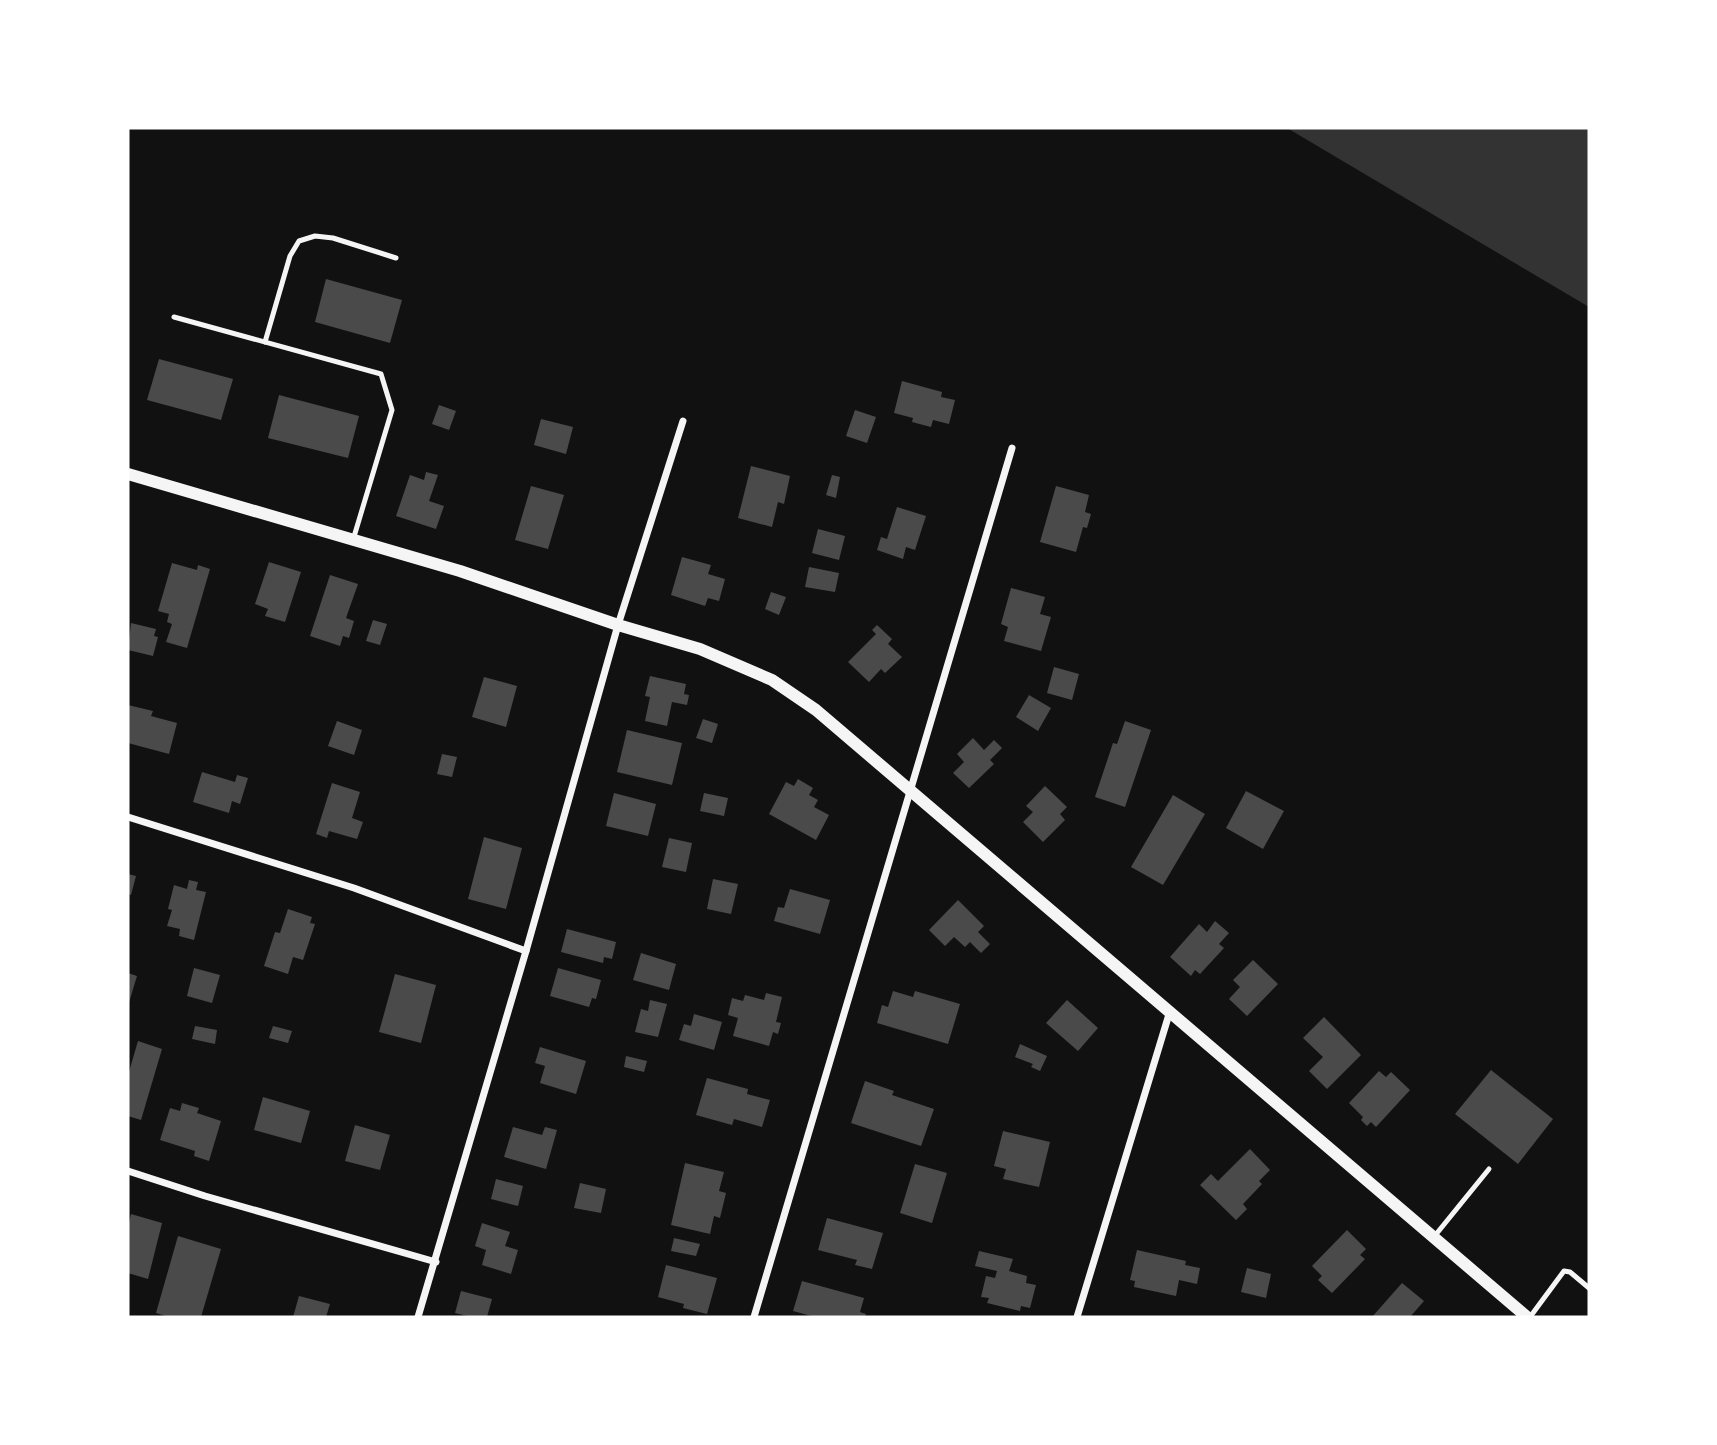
<svg xmlns="http://www.w3.org/2000/svg" width="1717" height="1445" font-family="Signika,sans-serif">
	<style>
		.water { fill: #333 }
		.building { fill: #4a4a4a }
		.lines { fill: none; stroke-linecap: round; stroke-linejoin: round }
		.service { stroke: #f5f5f5; stroke-width: 5 }
		.minor { stroke: #f5f5f5; stroke-width: 7 }
		.tertiary { stroke: #f5f5f5; stroke-width: 12 }
	</style>
	<rect width="100%" height="100%" fill="#111"/>
	<!-- water -->
	<path class="water" d="M1287 128H1589V307Z"/>
	<!-- building -->
	<g class="building">
		<path d="M326 279 402 300 390 343 315 322Z"/>
		<path d="M159 359 233 379 221 420 147 400Z"/>
		<path d="M902 381 942 392 941 397 955 400 949 424 933 420 931 427 912 422 913 418 894 413Z"/>
		<path d="M279 395 359 416 348 458 268 438Z"/>
		<path d="M439 405 456 411 449 430 432 424Z"/>
		<path d="M855 410 876 417 867 443 846 436Z"/>
		<path d="M541 419 573 427 566 454 534 445Z"/>
		<path d="M751 466 790 476 784 504 778 502 772 527 738 518Z"/>
		<path d="M426 472 438 475 429 501 444 506 436 529 396 516 410 475 424 480Z"/>
		<path d="M832 475 840 477 836 498 826 495Z"/>
		<path d="M531 486 564 495 548 549 515 540Z"/>
		<path d="M1056 486 1089 495 1085 512 1091 514 1087 528 1083 527 1076 552 1040 542Z"/>
		<path d="M897 507 926 516 915 550 906 547 903 559 877 550 881 537 887 539Z"/>
		<path d="M818 529 845 536 839 560 812 553Z"/>
		<path d="M682 557 711 565 708 574 725 579 719 601 708 598 705 606 671 595Z"/>
		<path d="M269 562 301 572 285 622 265 616 268 609 255 604Z"/>
		<path d="M172 563 197 570 198 565 210 569 187 648 166 642 172 624 167 622 169 614 158 611Z"/>
		<path d="M809 567 839 573 835 592 805 587Z"/>
		<path d="M330 575 358 584 346 618 354 621 349 638 343 636 340 646 310 636Z"/>
		<path d="M1011 588 1045 597 1040 614 1051 617 1041 651 1004 641 1008 627 1001 624Z"/>
		<path d="M771 592 786 597 779 615 765 609Z"/>
		<path d="M373 620 387 624 380 645 366 641Z"/>
		<path d="M131 623 156 629 154 636 158 637 153 656 128 650Z"/>
		<path d="M877 625 892 639 888 644 902 657 885 673 881 669 869 682 848 662 876 634 872 630Z"/>
		<path d="M1054 667 1079 674 1072 700 1047 693Z"/>
		<path d="M650 676 686 684 684 694 689 695 687 705 672 702 667 726 645 721 650 697 645 696Z"/>
		<path d="M484 677 517 686 506 727 472 717Z"/>
		<path d="M1029 695 1051 708 1038 731 1016 717Z"/>
		<path d="M128 705 153 711 151 716 177 723 169 754 128 743Z"/>
		<path d="M703 719 718 724 712 743 696 738Z"/>
		<path d="M337 721 362 730 354 755 328 746Z"/>
		<path d="M1125 721 1151 730 1125 807 1095 797 1113 743 1117 744Z"/>
		<path d="M627 730 682 743 672 785 617 772Z"/>
		<path d="M973 738 984 750 994 740 1002 748 990 760 994 764 969 788 953 773 964 762 957 754Z"/>
		<path d="M442 754 457 757 452 777 437 774Z"/>
		<path d="M202 772 235 782 237 775 248 778 240 804 232 801 229 813 193 802Z"/>
		<path d="M798 779 813 788 809 795 818 800 814 807 829 815 816 840 769 814 786 782 794 786Z"/>
		<path d="M332 783 360 792 352 818 363 822 357 839 329 831 327 838 316 834Z"/>
		<path d="M1045 786 1067 807 1060 814 1065 820 1043 842 1023 822 1033 812 1026 806Z"/>
		<path d="M1246 791 1284 811 1263 849 1226 828Z"/>
		<path d="M614 793 656 804 648 836 606 826Z"/>
		<path d="M704 793 728 798 724 816 700 811Z"/>
		<path d="M1173 795 1205 814 1163 885 1131 867Z"/>
		<path d="M484 837 522 848 506 909 468 899Z"/>
		<path d="M669 838 692 843 686 872 662 867Z"/>
		<path d="M128 874 136 876 131 895 128 894Z"/>
		<path d="M713 879 738 884 731 914 707 909Z"/>
		<path d="M189 880 198 882 196 890 206 892 194 940 179 936 180 929 167 926 172 910 168 909 174 885 187 889Z"/>
		<path d="M790 889 830 900 820 934 774 921 778 907 784 908Z"/>
		<path d="M958 900 984 926 978 932 990 944 981 953 970 942 965 947 954 937 945 946 929 930Z"/>
		<path d="M288 909 312 917 310 923 315 924 303 960 293 957 288 974 264 966 275 932 280 933Z"/>
		<path d="M1215 921 1229 933 1219 944 1224 948 1200 974 1195 970 1191 976 1170 957 1199 924 1207 932Z"/>
		<path d="M567 929 616 942 612 959 604 957 603 963 561 952Z"/>
		<path d="M641 953 676 964 669 990 633 980Z"/>
		<path d="M1253 960 1278 984 1247 1016 1229 999 1240 987 1233 980Z"/>
		<path d="M194 968 220 975 212 1003 187 996Z"/>
		<path d="M558 968 601 980 596 999 592 998 589 1007 550 996Z"/>
		<path d="M128 973 137 976 128 1006Z"/>
		<path d="M395 974 436 985 421 1043 379 1032Z"/>
		<path d="M893 991 913 997 915 991 960 1004 948 1044 877 1023 882 1005 888 1007Z"/>
		<path d="M766 993 782 997 776 1022 781 1023 778 1034 773 1032 769 1046 733 1036 738 1018 728 1015 732 998 743 1001 745 995 764 1000Z"/>
		<path d="M650 1000 667 1004 658 1037 635 1032 641 1009 648 1011Z"/>
		<path d="M1067 1000 1098 1028 1078 1051 1046 1023Z"/>
		<path d="M694 1014 722 1022 714 1050 679 1040 684 1024 691 1026Z"/>
		<path d="M1324 1017 1361 1055 1327 1089 1309 1071 1323 1057 1303 1038Z"/>
		<path d="M195 1026 217 1030 215 1044 192 1039Z"/>
		<path d="M273 1026 292 1031 288 1043 269 1038Z"/>
		<path d="M138 1041 162 1049 141 1120 128 1116V1075Z"/>
		<path d="M1020 1044 1047 1056 1040 1071 1031 1067 1033 1064 1015 1057Z"/>
		<path d="M540 1047 586 1061 576 1094 540 1083 545 1066 535 1063Z"/>
		<path d="M626 1056 647 1061 644 1072 624 1067Z"/>
		<path d="M1491 1070 1553 1119 1518 1164 1455 1114Z"/>
		<path d="M1379 1071 1386 1077 1391 1072 1410 1090 1376 1127 1371 1122 1367 1126 1361 1120 1363 1117 1349 1103Z"/>
		<path d="M707 1078 748 1089 747 1094 770 1100 762 1127 734 1119 732 1125 696 1115Z"/>
		<path d="M865 1081 894 1091 892 1095 934 1109 921 1146 851 1123Z"/>
		<path d="M263 1097 310 1111 301 1143 254 1130Z"/>
		<path d="M182 1103 199 1108 197 1113 221 1121 209 1161 194 1156 195 1151 160 1140 170 1108 180 1111Z"/>
		<path d="M355 1125 390 1135 380 1170 345 1161Z"/>
		<path d="M513 1127 542 1135 545 1127 557 1130 546 1169 504 1157Z"/>
		<path d="M1003 1131 1050 1142 1039 1187 1003 1179 1006 1169 994 1166Z"/>
		<path d="M1250 1149 1270 1170 1259 1181 1262 1184 1243 1204 1247 1209 1236 1220 1200 1185 1211 1174 1218 1181Z"/>
		<path d="M685 1163 724 1172 719 1191 726 1193 720 1218 714 1216 710 1234 671 1225Z"/>
		<path d="M915 1164 947 1173 932 1223 900 1213Z"/>
		<path d="M496 1179 523 1186 518 1206 491 1199Z"/>
		<path d="M580 1183 606 1189 601 1213 574 1208Z"/>
		<path d="M131 1214 162 1223 148 1279 128 1273V1227Z"/>
		<path d="M827 1218 883 1233 872 1269 855 1265 857 1260 818 1250Z"/>
		<path d="M482 1223 510 1232 505 1246 518 1250 511 1274 482 1265 486 1250 475 1246Z"/>
		<path d="M1347 1230 1366 1249 1360 1255 1365 1259 1332 1293 1318 1280 1322 1276 1312 1266Z"/>
		<path d="M178 1236 221 1249 201 1317H169L156 1313Z"/>
		<path d="M674 1238 700 1244 696 1256 671 1251Z"/>
		<path d="M1137 1250 1186 1261 1185 1265 1200 1268 1197 1284 1179 1280 1176 1296 1134 1287 1135 1281 1130 1280Z"/>
		<path d="M979 1251 1013 1259 1009 1271 1027 1276 1026 1283 1036 1285 1030 1308 1021 1306 1020 1311 987 1303 989 1298 981 1297 986 1276 995 1278 997 1271 975 1266Z"/>
		<path d="M666 1265 717 1278 707 1314 683 1308 684 1304 658 1297Z"/>
		<path d="M1247 1268 1271 1274 1266 1298 1241 1292Z"/>
		<path d="M802 1281 864 1298 860 1312 866 1314 865 1317H815L793 1311Z"/>
		<path d="M1402 1283 1424 1301 1410 1317H1372Z"/>
		<path d="M461 1291 492 1299 487 1317H471L455 1313Z"/>
		<path d="M299 1296 330 1304 326 1317H293Z"/>
	</g>
	<g class="lines">
		<!-- service -->
		<g class="service">
			<path d="M174 317 381 374 392 410 353 540"/>
			<path d="M265 342 290 256 299 241 315 236 333 238 396 258"/>
			<path d="M1433 1238 1489 1169"/>
			<path d="M1530 1317 1564 1271 1570 1272 1589 1288"/>
		</g>
		<!-- minor -->
		<g class="minor">
			<path d="M128 817 354 888 526 951"/>
			<path d="M128 1171 205 1196 436 1262"/>
			<path d="M418 1317 526 951 618 625 683 421"/>
			<path d="M754 1317 1012 448"/>
			<path d="M1077 1317 1170 1011"/>
		</g>
		<!-- tertiary -->
		<path class="tertiary" d="M128 474 460 571 618 625 700 649 772 680 816 710 1527 1317"/>
	</g>
	<!-- border -->
	<rect width="1717" height="1445" fill="none" stroke="#ffffff" stroke-width="259"/>
</svg>
